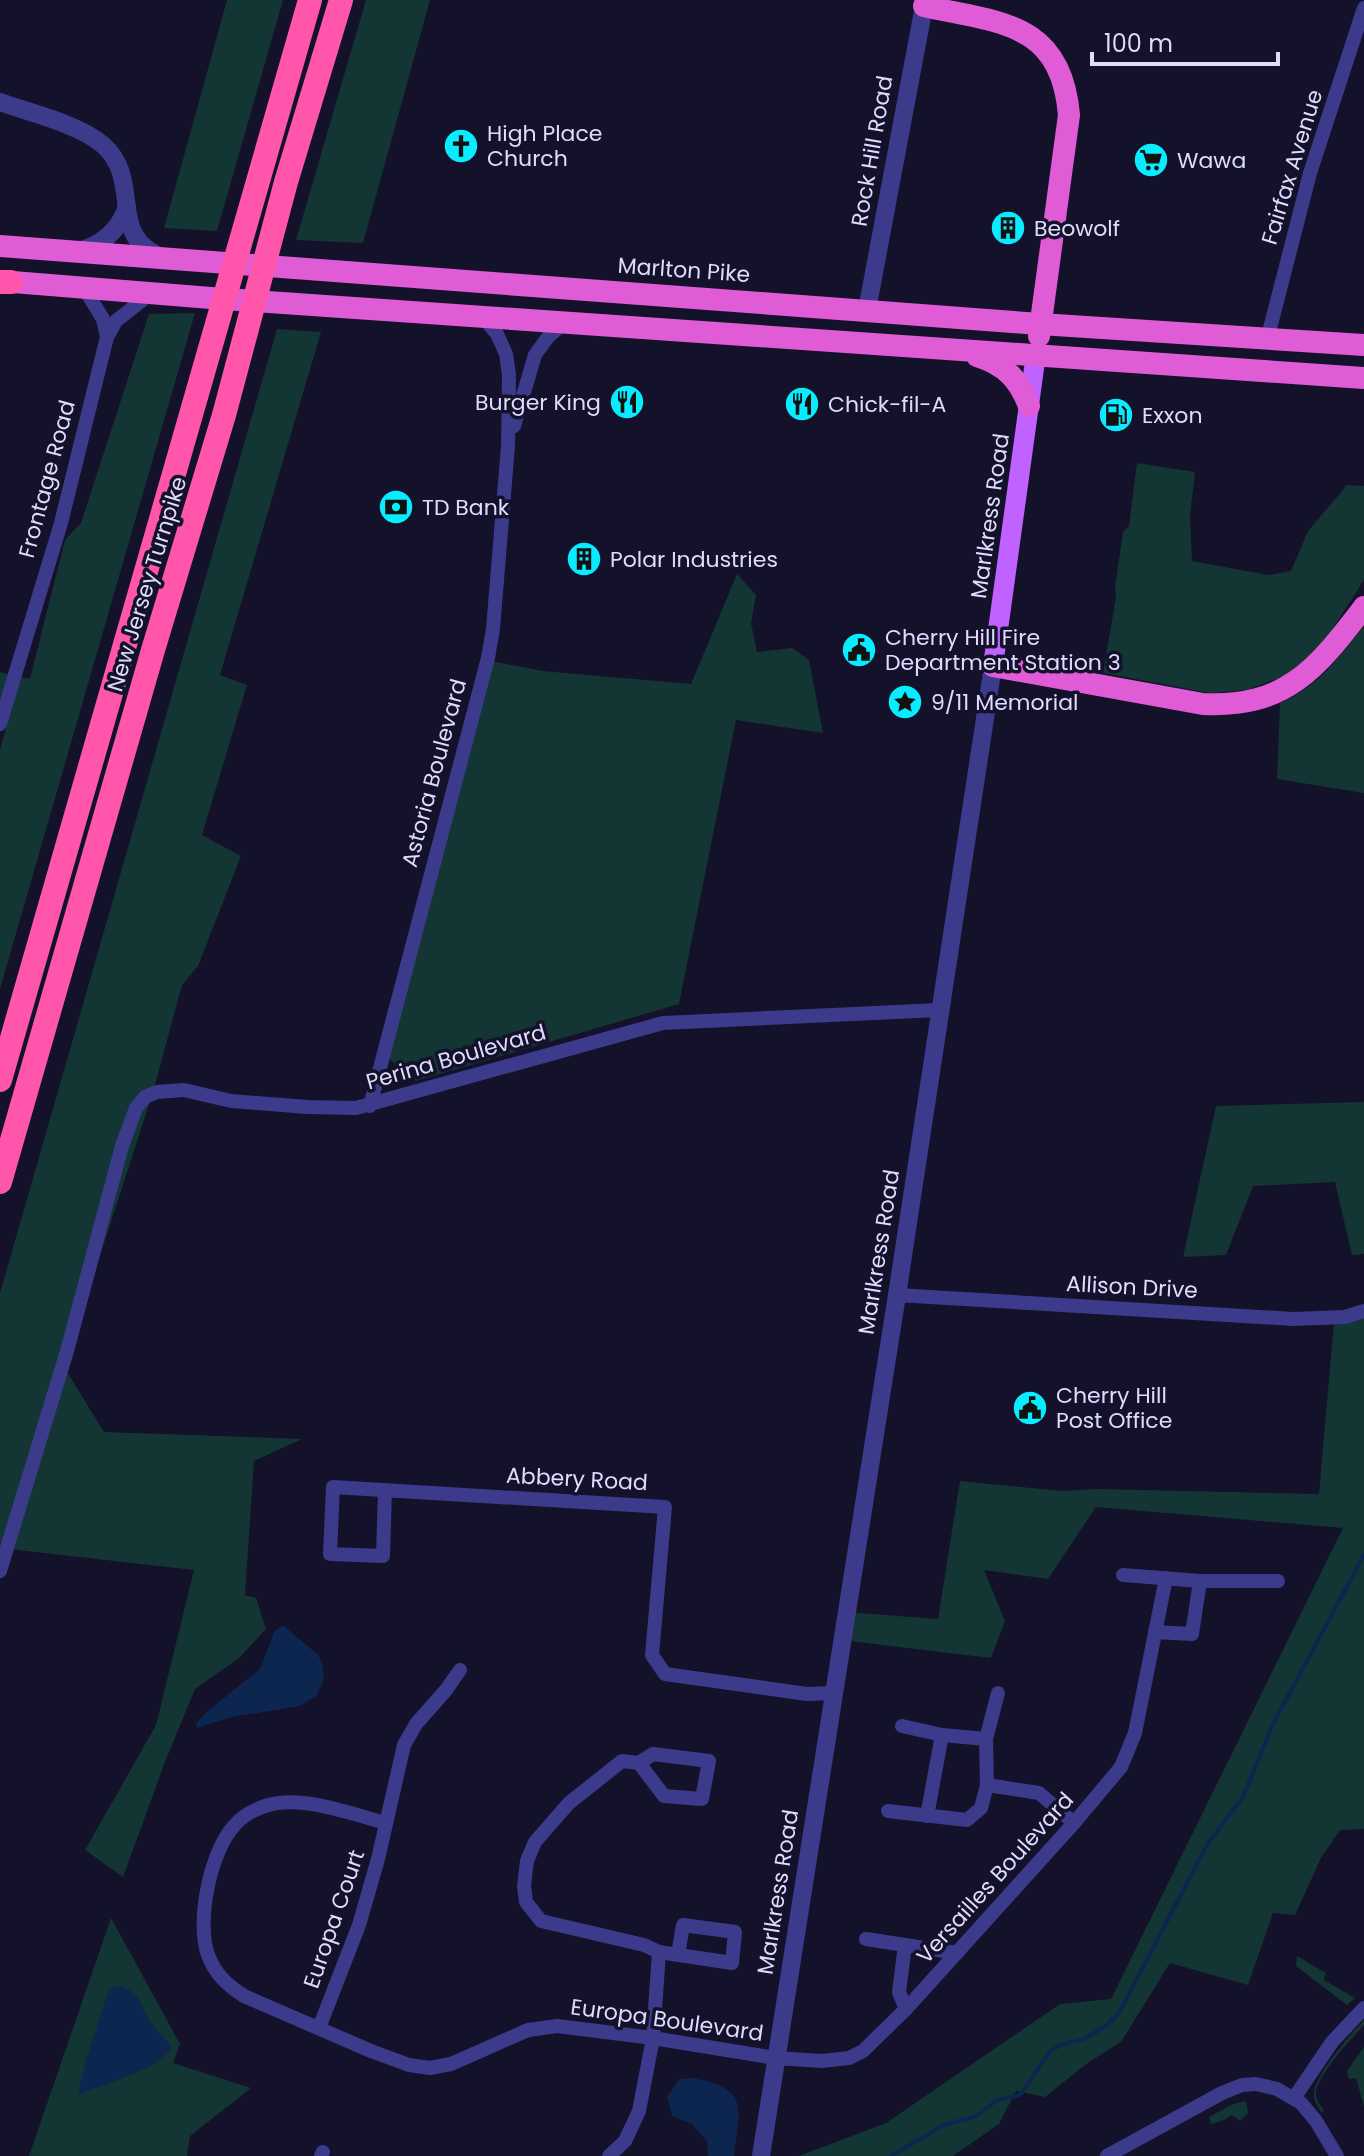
<svg xmlns="http://www.w3.org/2000/svg" width="1364" height="2156" font-family="Poppins,sans-serif">
	<style>
		.green { fill: #133533 }
		.water { fill: #0c264f }
		.lines { fill: none; stroke-linecap: round; stroke-linejoin: round }
		.stream { stroke: #0c264f; stroke-width: 4 }
		.minor { stroke: #3c3b8b; stroke-width: 14 }
		.tertiary { stroke: #3c3b8b; stroke-width: 18 }
		.primary { stroke: #c062ff; stroke-width: 20 }
		.trunk { stroke: #e05cd6; stroke-width: 22 }
		.motorway { stroke: #ff56ac; stroke-width: 24 }
		.labels { text-anchor: middle; dominant-baseline: central; stroke-width: 7; stroke-linejoin: round; paint-order: stroke }
		.poi-label { font-size: 22px; fill: #dedbff; stroke: #14112b; text-anchor: start }
		.street-label { font-size: 22px; fill: #dedbff; stroke: #14112b }
	</style>
	<rect width="100%" height="100%" fill="#14112b"/>
	<!-- green -->
	<g class="green">
		<path d="M227 0H283L217 231 164 228Z"/>
		<path d="M366 0H430L363 243 296 240Z"/>
		<path d="M195 313 0 989V750L7 725 0 722V672L30 679 65 540 81 523 149 314Z"/>
		<path d="M277 329 321 332 220 675 247 685 202 835 241 856 198 966 182 985 153 1092 64 1367 104 1432 302 1439 254 1461 245 1595 256 1598 266 1629 239 1658 195 1689 165 1762 123 1877 85 1850 156 1725 194 1570 0 1548V1293Z"/>
		<path d="M1137 463 1195 472 1190 515 1192 561 1268 575 1291 571 1308 531 1347 485 1364 486V580L1328 636 1314 653 1285 676 1247 690 1210 693 1103 673 1116 597 1115 586 1123 532 1129 526Z"/>
		<path d="M737 574 756 595 751 623 757 652 792 648 809 660 823 733 736 720 679 1004 416 1081 387 1057 491 661 543 671 691 684Z"/>
		<path d="M1364 626V793L1277 779 1280 703C1318 687 1339 657 1364 626Z"/>
		<path d="M1364 1102V1254L1352 1255 1335 1182 1253 1186 1226 1255 1183 1257 1216 1106Z"/>
		<path d="M1364 1318V1829L1340 1830 1321 1858 1295 1915 1273 1913 1248 1985 1170 1963 1121 2042 1089 2062 1045 2097 1016 2091 999 2124 953 2156H799L886 2123 1060 2004 1111 1999 1343 1528 1096 1507 1048 1579 984 1570 1005 1621 991 1658 841 1640 845 1612 938 1619 960 1481 1061 1491 1099 1489 1319 1494 1334 1321Z"/>
		<path d="M111 1918 180 2044 173 2063 251 2088 190 2136 187 2156H29Z"/>
		<path d="M1297 1956 1326 1973 1324 1980 1355 1998 1347 2005 1296 1966Z"/>
		<path d="M1364 2020V2025C1352 2038 1316 2076 1316 2094 1316 2100 1320 2105 1324 2111L1321 2112C1318 2106 1314 2101 1314 2094 1314 2075 1351 2034 1364 2020Z"/>
		<path d="M1364 2047V2106L1356 2078 1349 2079 1347 2071Z"/>
		<path d="M1246 2101 1248 2113 1240 2121 1232 2115 1222 2121 1211 2124 1209 2117 1233 2104Z"/>
	</g>
	<!-- water -->
	<g class="water">
		<path d="M284 1626 318 1655 322 1662 324 1680 316 1696 299 1706 232 1717 197 1728 196 1724 203 1715 260 1669 275 1630Z"/>
		<path d="M115 1986C141 1987 141 2010 154 2027 160 2034 167 2040 172 2048 157 2070 103 2085 78 2095L86 2060 109 1990Z"/>
		<path d="M692 2078C750 2088 740 2107 734 2156H708L707 2141 692 2124 672 2116 667 2097 680 2079Z"/>
	</g>
	<g class="lines">
		<!-- stream -->
		<path class="stream" d="M891 2156 944 2125 977 2116 997 2100 1020 2095 1050 2051 1061 2045 1086 2038 1107 2025 1119 2013 1208 1843 1243 1797 1273 1724 1364 1555"/>
		<!-- minor -->
		<g class="minor">
			<path d="M84 288 103 319 107 337"/>
			<path d="M1267 340 1310 173 1364 8"/>
			<path d="M514 426 535 355 548 337 565 322"/>
			<path d="M0 724 61 523 107 337 116 321 150 294"/>
			<path d="M370 1106 488 658 493 629 508 446 509 375 506 354 497 334 483 317"/>
			<path d="M897 1295 1293 1319 1345 1317 1364 1311"/>
			<path d="M385 1490 383 1556 330 1554 333 1487 665 1507 652 1655 665 1674 807 1694 834 1693"/>
			<path d="M0 1571 67 1351 122 1146 136 1108 145 1097 157 1092 184 1090 231 1101 307 1107 356 1108 663 1023 939 1010"/>
			<path d="M1123 1575 1200 1581H1278"/>
			<path d="M1155 1632 1192 1634 1200 1581"/>
			<path d="M902 1726 942 1735 927 1816"/>
			<path d="M942 1735 986 1739 998 1693"/>
			<path d="M986 1739 987 1785"/>
			<path d="M888 1811 967 1820 981 1808 987 1785 1039 1793 1074 1823"/>
			<path d="M386 1823C350 1814 302 1794 265 1806 253 1810 242 1816 234 1826 210 1852 196 1922 208 1955 215 1974 227 1985 244 1996L371 2051 409 2065 430 2068 451 2064 528 2030 557 2026 653 2038 775 2058 822 2061 849 2058 863 2051 906 2009 1074 1823 1121 1767 1135 1733 1166 1578"/>
			<path d="M866 1939 957 1953"/>
			<path d="M905 1945 899 1992 906 2009"/>
			<path d="M659 1952 732 1963 735 1932 683 1925 678 1955"/>
			<path d="M319 2028 359 1925 378 1859 404 1745 416 1724 446 1690 460 1670"/>
			<path d="M1294 2098 1332 2042 1364 2008"/>
			<path d="M321 2156 323 2152"/>
			<path d="M609 2156 625 2141 639 2111 653 2038 659 1952 644 1945 541 1921 526 1902 524 1886 527 1861 535 1842 569 1803 622 1761 639 1763 653 1754 709 1761 702 1799 664 1796 639 1763"/>
			<path d="M1107 2156 1222 2093 1242 2085 1256 2084 1277 2089 1301 2103 1316 2121 1337 2156"/>
		</g>
		<!-- tertiary -->
		<g class="tertiary">
			<path d="M0 102C30 113 79 124 103 145 144 181 105 237 164 258"/>
			<path d="M78 251C102 245 119 230 127 207"/>
			<path d="M867 310 924 6"/>
			<path d="M761 2156 897 1295 993 666"/>
		</g>
		<!-- primary -->
		<path class="primary" d="M993 666 1036 354"/>
		<!-- trunk -->
		<g class="trunk">
			<path d="M924 6C999 23 1061 21 1069 115L1039 336"/>
			<path d="M0 246 1040 324 1364 345"/>
			<path d="M0 281 211 298 1364 378"/>
			<path d="M977 356C1005 365 1019 379 1029 406"/>
			<path d="M993 666 1203 704C1287 708 1317 668 1364 607"/>
		</g>
		<!-- motorway -->
		<g class="motorway">
			<path d="M0 282H11"/>
			<path d="M0 1080 310 0"/>
			<path d="M0 1182 153 650 224 415 286 182 341 0"/>
		</g>
	</g>
	<!-- icons -->
	<defs>
		<g id="church-disc" transform="scale(1.8)"><circle r="9.5" fill="#07edff" stroke="#14112b"/><path d="M-1.2-6h2.4v3.5h3.3v2.4h-3.3V6h-2.4V-.1h-3.3v-2.4h3.3Z" fill="#111"/></g>
		<g id="supermarket-disc" transform="scale(1.8)"><circle r="9.5" fill="#07edff" stroke="#14112b"/><path d="M-6-5.5h2.5l.6 2H6L4.5 2H-2.5L-4.4-4H-6ZM-1.5 3.2a1.3 1.3 0 1 0 .1 0ZM3 3.2a1.3 1.3 0 1 0 .1 0Z" fill="#111"/></g>
		<g id="building-disc" transform="scale(1.8)"><circle r="9.5" fill="#07edff" stroke="#14112b"/><path d="M-4-6H4V6H1V3H-1V6H-4ZM-2.5-4.3h1.7v1.8h-1.7ZM.8-4.3h1.7v1.8H.8ZM-2.5-1h1.7V.8h-1.7ZM.8-1h1.7V.8H.8Z" fill="#111"/></g>
		<g id="restaurant-disc" transform="scale(1.8)"><circle r="9.5" fill="#07edff" stroke="#14112b"/><path d="M-5-6h1v4h1v-4h1v4h1v-4h1v5L-1.5 .5V6h-2V.5L-5-1ZM5-6V6H3V1.5H1.5Q1.5-4 5-6Z" fill="#111"/></g>
		<g id="fuel-disc" transform="scale(1.8)"><circle r="9.5" fill="#07edff" stroke="#14112b"/><path d="M-5.5-6h7V0h2V4h1.3V-2.5L3-4.5l.8-.8L6-3V5H2.5V1h-1V6h-7ZM-4.2-4.7v3.2H.2V-4.7Z" fill="#111"/></g>
		<g id="bank-disc" transform="scale(1.8)"><circle r="9.5" fill="#07edff" stroke="#14112b"/><path d="M-6-4H6V4H-6ZM0-2.3a2.3 2.3 0 1 0 0 4.6a2.3 2.3 0 1 0 0-4.6Z" fill="#111"/></g>
		<g id="civic-disc" transform="scale(1.8)"><circle r="9.5" fill="#07edff" stroke="#14112b"/><path d="M-.6-6.5H3V-4.5H.6V-3L4-1V1h2V6H-6V1h2V-1L-.6-3ZM-1.2 2.5V6h2.4V2.5Z" fill="#111"/></g>
		<g id="sight-disc" transform="scale(1.8)"><circle r="9.5" fill="#07edff" stroke="#14112b"/><path d="M0-6L1.8-2.2L6-1.7L2.9 1.2L3.7 5.4L0 3.3L-3.7 5.4L-2.9 1.2L-6-1.7L-1.8-2.2Z" fill="#111"/></g>
	</defs>
	<g fill-rule="evenodd">
		<use href="#church-disc" x="461" y="146"/>
		<use href="#supermarket-disc" x="1151" y="160"/>
		<use href="#building-disc" x="1008" y="228"/>
		<use href="#restaurant-disc" x="627" y="402"/>
		<use href="#restaurant-disc" x="802" y="404"/>
		<use href="#fuel-disc" x="1116" y="415"/>
		<use href="#bank-disc" x="396" y="507"/>
		<use href="#building-disc" x="584" y="559"/>
		<use href="#civic-disc" x="859" y="650"/>
		<use href="#sight-disc" x="905" y="702"/>
		<use href="#civic-disc" x="1030" y="1408"/>
	</g>
	<g class="labels">
		<!-- poi labels -->
		<g class="poi-label">
			<text x="487" y="133">High Place<tspan x="487" dy="25">Church</tspan></text>
			<text x="1177" y="160">Wawa</text>
			<text x="1034" y="228">Beowolf</text>
			<text x="601" y="402" text-anchor="end">Burger King</text>
			<text x="828" y="404">Chick-fil-A</text>
			<text x="1142" y="415">Exxon</text>
			<text x="422" y="507">TD Bank</text>
			<text x="610" y="559">Polar Industries</text>
			<text x="885" y="637">Cherry Hill Fire<tspan x="885" dy="25">Department Station 3</tspan></text>
			<text x="931" y="702">9/11 Memorial</text>
			<text x="1056" y="1395">Cherry Hill<tspan x="1056" dy="25">Post Office</tspan></text>
		</g>
		<!-- street labels -->
		<g class="street-label">
			<text transform="translate(872 151) rotate(-80)">Rock Hill Road</text>
			<text transform="translate(1292 167) rotate(-73)">Fairfax Avenue</text>
			<text transform="translate(684 270) rotate(4)">Marlton Pike</text>
			<text transform="translate(47 479) rotate(-75)">Frontage Road</text>
			<text transform="translate(990 516) rotate(-82)">Marlkress Road</text>
			<text transform="translate(147 584) rotate(-73)">New Jersey Turnpike</text>
			<text transform="translate(434 773) rotate(-75)">Astoria Boulevard</text>
			<text transform="translate(456 1057) rotate(-16)">Perina Boulevard</text>
			<text transform="translate(879 1252) rotate(-81)">Marlkress Road</text>
			<text transform="translate(1132 1287) rotate(3)">Allison Drive</text>
			<text transform="translate(577 1479) rotate(3)">Abbery Road</text>
			<text transform="translate(995 1878) rotate(-48)">Versailles Boulevard</text>
			<text transform="translate(778 1892) rotate(-81)">Marlkress Road</text>
			<text transform="translate(334 1919) rotate(-71)">Europa Court</text>
			<text transform="translate(667 2020) rotate(8)">Europa Boulevard</text>
		</g>
	</g>
	<!-- scale -->
	<path d="M1092 52v12h186v-12" fill="none" stroke="#dedbff" stroke-width="4"/>
	<text x="1104" y="52" font-size="24" fill="#dedbff" stroke="#14112b" stroke-width="6" paint-order="stroke">100 m</text>
</svg>
